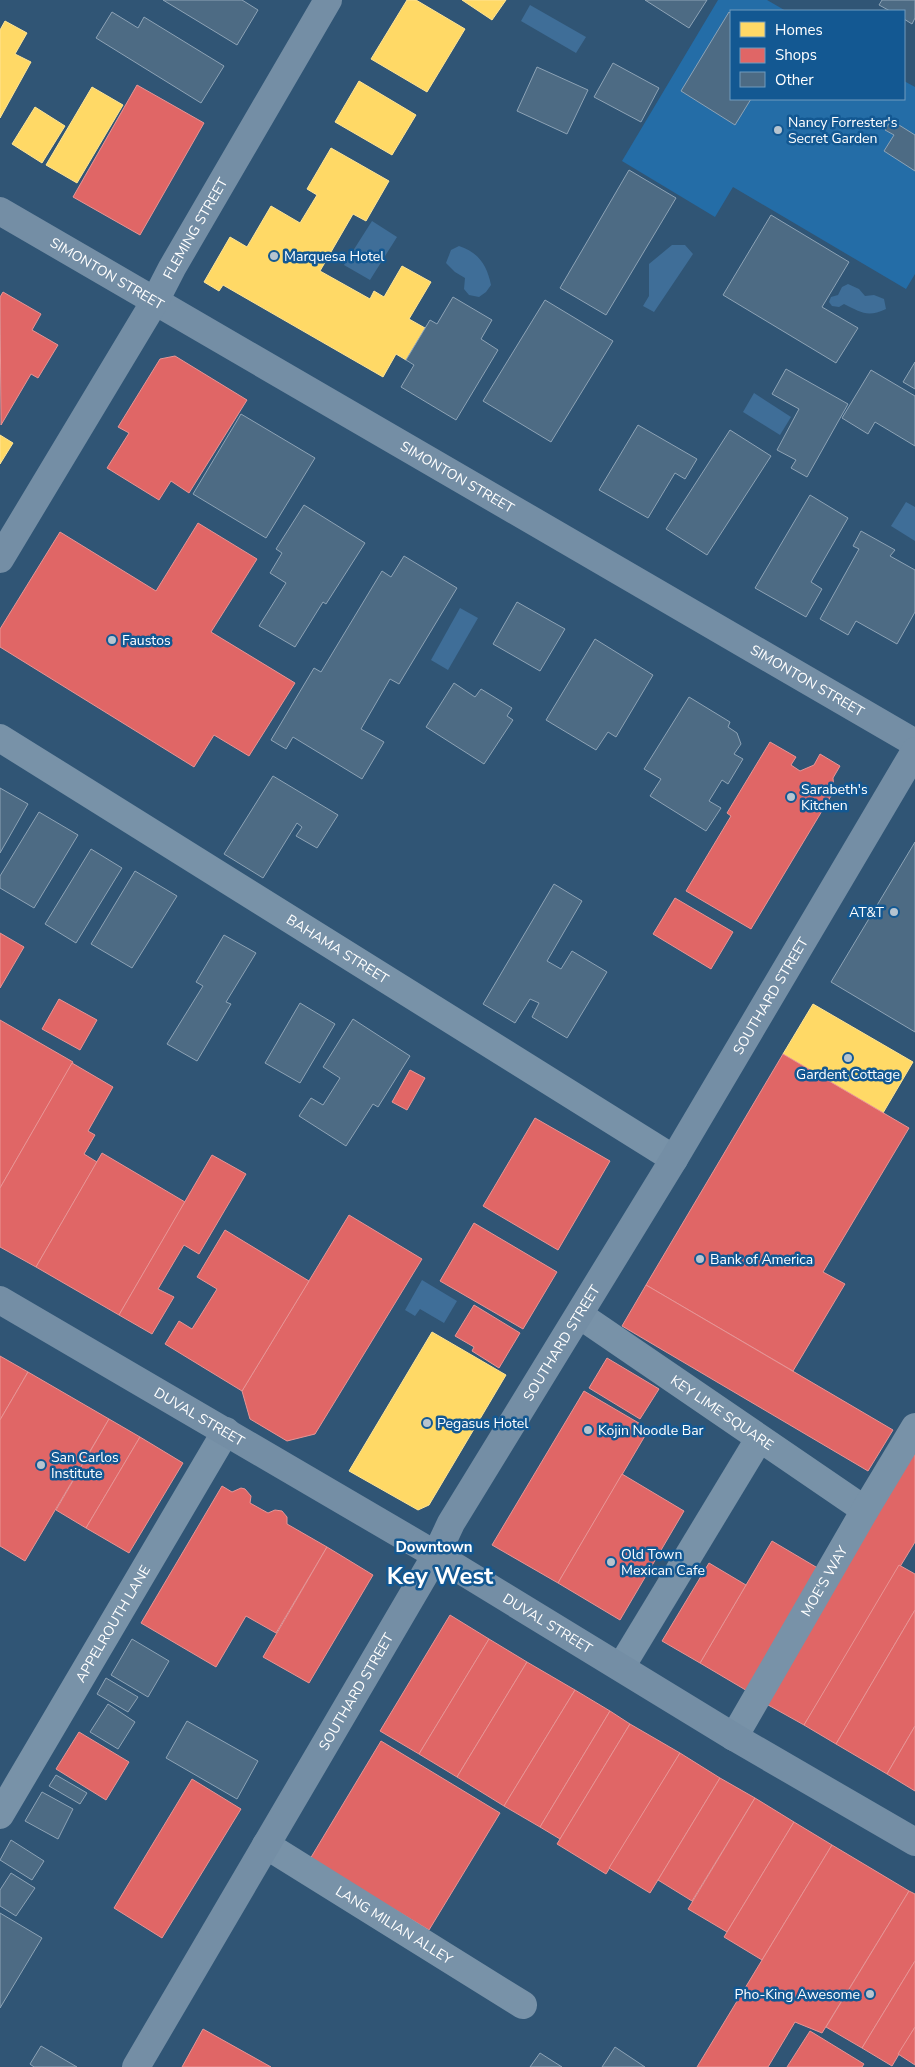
<svg xmlns="http://www.w3.org/2000/svg" width="915" height="2067" font-family="'Nunito Sans',sans-serif">
	<style>
		.green { fill: #246da7 }
		.water { fill: #3f6e98 }
		.homes { fill: #ffd966; stroke: #ffe494 }
		.shops { fill: #e06666; stroke: #e99494 }
		.building { fill: #4d6b84; stroke: #8da3b6 }
		.lines { fill: none; stroke-linecap: round; stroke-linejoin: round }
		.street { stroke: #7892a8; stroke-width: 28 }
		.secondary { stroke: #748ea5; stroke-width: 28 }
		.poi-dot { fill: #b7c4cf; stroke: #135892; stroke-width: 2 }
		.labels { text-anchor: middle; dominant-baseline: central; stroke-width: 5; stroke-linejoin: round; paint-order: stroke }
		.poi-label { font-size: 14px; fill: #fff; stroke: #135892; text-anchor: start }
		.street-label { font-size: 14px; fill: #fff; stroke: #135892 }
		.neighbourhood-label { font-size: 15px; font-weight: bold; fill: #fff; stroke: #135892 }
		.town-label { font-size: 24px; font-weight: bold; fill: #fff; stroke: #135892 }
	</style>
	<rect width="100%" height="100%" fill="#305575"/>
	<!-- green -->
	<path class="green" d="M718 0H767L786 11H731V99H904V81L915 87V274L906 289 733 187 715 217 622 161Z"/>
	<!-- water -->
	<g class="water">
		<path d="M530 5 586 37 576 53 521 21Z"/>
		<path d="M372 221 397 237 370 280 344 265Z"/>
		<path d="M672 245H685L693 254 654 312 643 306 649 296V264Z"/>
		<path d="M459 246C478 252 487 265 491 285L486 292 479 297 469 295 464 289 465 278 455 272 446 263 451 250Z"/>
		<path d="M848 284 859 289 865 296 874 295 884 299 886 309C867 318 861 312 844 304L839 307 832 306 829 302 831 297 838 295 842 287Z"/>
		<path d="M754 393 791 417 780 435 743 412Z"/>
		<path d="M906 502 915 507V541L891 526Z"/>
		<path d="M460 608 478 618 448 670 431 660Z"/>
		<path d="M422 1280 457 1301 444 1323 420 1309 415 1316 405 1310Z"/>
	</g>
	<!-- homes -->
	<g class="homes">
		<path d="M407 0H416L465 29 427 92 371 59Z"/>
		<path d="M462 0H506L492 20Z"/>
		<path d="M5 21 27 33 15 54 31 62 0 118V30Z"/>
		<path d="M359 81 416 115 392 155 335 122Z"/>
		<path d="M92 87 123 105 77 183 46 165Z"/>
		<path d="M35 107 65 126 42 163 12 144Z"/>
		<path d="M331 148 389 181 366 221 353 214 320 271 370 299 374 291 384 297 402 266 431 282 409 319 425 328 406 360 396 354 383 377 223 285 219 291 204 282 230 237 247 247 271 206 300 223 317 195 307 189Z"/>
		<path d="M0 435 13 443 0 464Z"/>
		<path d="M813 1004 913 1062 883 1113 783 1054Z"/>
		<path d="M432 1332 506 1375 429 1505 418 1510 349 1471Z"/>
	</g>
	<!-- shops -->
	<g class="shops">
		<path d="M137 85 204 123 140 235 73 197Z"/>
		<path d="M3 292 41 314 32 330 58 345 38 378 31 374 1 425 0 297Z"/>
		<path d="M175 356 247 400 189 493 171 481 159 500 107 468 129 433 118 427 160 359Z"/>
		<path d="M198 523 257 559 211 632 295 683 249 756 214 735 194 767 0 647V629L60 532 156 591Z"/>
		<path d="M770 742 796 757 791 765 800 771 814 765 820 754 840 766 833 778 834 791 751 929 686 891 731 816 727 813Z"/>
		<path d="M675 898 733 932 711 969 653 934Z"/>
		<path d="M0 933 24 947 0 988Z"/>
		<path d="M59 999 97 1020 80 1050 42 1029Z"/>
		<path d="M0 1020 73 1062 0 1188Z"/>
		<path d="M783 1054 909 1128 823 1272 845 1284 793 1371 646 1285Z"/>
		<path d="M72 1063 113 1087 88 1131 95 1135 84 1154 97 1162 36 1267 0 1247V1188Z"/>
		<path d="M410 1070 425 1078 407 1110 392 1102Z"/>
		<path d="M535 1118 610 1161 558 1250 483 1206Z"/>
		<path d="M102 1153 185 1202 119 1315 36 1267Z"/>
		<path d="M212 1155 246 1174 199 1254 184 1245 158 1289 174 1297 152 1334 119 1315Z"/>
		<path d="M349 1215 422 1259 315 1434 287 1441 250 1419 242 1391Z"/>
		<path d="M474 1223 557 1272 523 1329 440 1281Z"/>
		<path d="M225 1230 309 1281 242 1391 165 1344 179 1321 192 1329 217 1289 197 1277Z"/>
		<path d="M646 1285 893 1430 868 1471 622 1326Z"/>
		<path d="M474 1305 520 1333 499 1368 472 1351 474 1347 455 1336Z"/>
		<path d="M0 1356 28 1372 0 1420Z"/>
		<path d="M607 1358 659 1389 640 1419 589 1388Z"/>
		<path d="M28 1372 109 1419 25 1561 0 1546V1420Z"/>
		<path d="M584 1391 649 1429 558 1583 492 1545Z"/>
		<path d="M109 1419 140 1437 86 1528 56 1510Z"/>
		<path d="M140 1437 183 1463 129 1553 86 1528Z"/>
		<path d="M915 1442V1542L804 1725 761 1701Z"/>
		<path d="M622 1474 684 1511 620 1620 558 1583Z"/>
		<path d="M222 1486 232 1492 241 1488 245 1489 251 1496 250 1503 268 1513 275 1510 282 1511 287 1517V1524L327 1547 276 1633 246 1616 216 1667 141 1623Z"/>
		<path d="M772 1541 821 1570 749 1692 700 1663Z"/>
		<path d="M327 1547 373 1575 309 1683 263 1657Z"/>
		<path d="M709 1563 746 1585 700 1663 662 1641Z"/>
		<path d="M899 1565 915 1574V1610L836 1744 804 1725Z"/>
		<path d="M915 1610V1726L887 1774 836 1744Z"/>
		<path d="M450 1615 489 1639 419 1754 380 1731Z"/>
		<path d="M489 1639 527 1662 457 1777 419 1754Z"/>
		<path d="M527 1662 575 1690 504 1806 457 1777Z"/>
		<path d="M575 1690 610 1711 540 1827 504 1806Z"/>
		<path d="M610 1711 630 1724 560 1839 540 1827Z"/>
		<path d="M630 1724 680 1753 606 1874 557 1844Z"/>
		<path d="M915 1726V1791L887 1774Z"/>
		<path d="M79 1732 129 1762 106 1800 56 1769Z"/>
		<path d="M381 1741 500 1813 429 1930 310 1859Z"/>
		<path d="M680 1753 720 1778 650 1893 609 1868Z"/>
		<path d="M720 1778 755 1798 692 1901 658 1880Z"/>
		<path d="M192 1779 241 1809 162 1938 114 1908Z"/>
		<path d="M755 1798 794 1822 727 1932 688 1909Z"/>
		<path d="M794 1822 832 1845 762 1960 724 1937Z"/>
		<path d="M832 1845 909 1891 822 2033 795 2022 768 2067H697Z"/>
		<path d="M909 1891 915 1894V1961L862 2048 826 2027Z"/>
		<path d="M915 1961V2027L892 2066 862 2048Z"/>
		<path d="M915 2027V2065L898 2054Z"/>
		<path d="M203 2029 271 2067H182Z"/>
		<path d="M810 2031 864 2064 862 2067H787Z"/>
	</g>
	<!-- building -->
	<g class="building">
		<path d="M163 0H242L258 10 237 45Z"/>
		<path d="M645 0H707L689 28Z"/>
		<path d="M882 0H915V18L912 24 904 19V11H890L879 5Z"/>
		<path d="M112 12 138 28 144 17 224 66 201 103 96 38Z"/>
		<path d="M729 12 731 14V99H751L735 125 681 91Z"/>
		<path d="M613 63 659 88 641 122 594 97Z"/>
		<path d="M537 67 588 90 567 134 517 111Z"/>
		<path d="M891 120 915 135V171L884 151 894 135 885 130Z"/>
		<path d="M629 170 676 198 606 315 560 288Z"/>
		<path d="M771 215 849 262 822 307 858 328 836 363 723 295Z"/>
		<path d="M453 297 492 320 481 339 498 350 456 420 401 387 414 365 406 360 430 320 437 324Z"/>
		<path d="M545 300 613 341 551 442 483 401Z"/>
		<path d="M915 362V389L903 382Z"/>
		<path d="M786 369 848 404 807 477 791 468 796 460 777 450 799 409 772 394Z"/>
		<path d="M871 370 915 396V446L875 422 868 434 842 418Z"/>
		<path d="M241 414 315 458 266 538 193 494Z"/>
		<path d="M638 425 697 459 685 479 675 473 648 518 599 490Z"/>
		<path d="M730 430 771 456 707 555 666 529Z"/>
		<path d="M810 495 848 518 811 582 822 589 806 617 755 588Z"/>
		<path d="M304 505 365 543 326 604 323 602 295 647 259 626 286 583 270 573 282 553 276 549Z"/>
		<path d="M861 531 895 550 890 556 915 570V612L897 644 856 621 848 635 820 619 859 549 853 546Z"/>
		<path d="M404 556 457 588 399 684 390 679 361 729 384 742 362 779 293 737 286 749 271 740 314 668 321 672 382 571 391 577Z"/>
		<path d="M517 602 565 629 540 671 493 644Z"/>
		<path d="M595 639 653 675 616 737 608 732 596 750 546 720Z"/>
		<path d="M454 683 475 697 481 689 512 708 507 716 513 720 484 764 426 727Z"/>
		<path d="M689 697 730 722 728 727 737 733 741 744 734 754 743 759 728 784 722 780 709 801 721 808 706 831 650 796 661 779 644 769Z"/>
		<path d="M273 776 338 815 317 848 296 836 302 827 297 823 263 878 224 854Z"/>
		<path d="M0 788 28 804 0 853Z"/>
		<path d="M39 812 78 835 34 908 0 888V876Z"/>
		<path d="M915 842V1032L831 982Z"/>
		<path d="M91 849 122 868 76 943 45 924Z"/>
		<path d="M135 871 177 896 132 968 91 944Z"/>
		<path d="M554 884 582 901 547 961 561 969 572 951 607 972 567 1038 532 1017 539 1003 530 999 515 1023 483 1004Z"/>
		<path d="M224 935 256 953 226 1002 231 1004 197 1061 167 1044 203 986 196 982Z"/>
		<path d="M300 1003 335 1024 300 1083 265 1063Z"/>
		<path d="M353 1019 410 1056 378 1107 373 1104 346 1146 299 1116 311 1098 323 1105 340 1078 323 1067Z"/>
		<path d="M132 1639 169 1661 148 1697 111 1675Z"/>
		<path d="M106 1678 138 1697 128 1712 97 1694Z"/>
		<path d="M108 1704 135 1722 118 1749 90 1732Z"/>
		<path d="M187 1721 258 1761 237 1799 166 1758Z"/>
		<path d="M56 1775 87 1793 80 1804 49 1786Z"/>
		<path d="M42 1792 73 1809 58 1839 25 1821Z"/>
		<path d="M11 1840 44 1861 32 1880 0 1860Z"/>
		<path d="M11 1873 35 1888 16 1916 0 1906V1890Z"/>
		<path d="M0 1913 42 1938 0 2008Z"/>
		<path d="M41 2046 77 2067H34L30 2064Z"/>
		<path d="M615 2047 645 2067H602Z"/>
		<path d="M540 2053 562 2067H530Z"/>
	</g>
	<g class="lines">
		<!-- street -->
		<g class="street">
			<path id="s1" d="M0 738 674 1159"/>
			<path id="s2" d="M581 1316 865 1510"/>
			<path d="M621 1667 759 1439"/>
			<path id="s3" d="M734 1737 865 1510 915 1427"/>
			<path id="s4" d="M0 1815 226 1431"/>
			<path id="s5" d="M266 1845 523 2005"/>
		</g>
		<!-- secondary -->
		<g class="secondary">
			<path id="s6" d="M0 211 915 743"/>
			<path id="s7" d="M0 559 155 301 172 268 328 0"/>
			<path id="s8" d="M0 1300 436 1555 734 1737 915 1842"/>
			<path id="s9" d="M136 2067 436 1555 451 1523 674 1159 915 751"/>
		</g>
	</g>
	<!-- markers -->
	<g class="poi-dot">
		<circle cx="778" cy="130" r="5"/>
		<circle cx="274" cy="256" r="5"/>
		<circle cx="112" cy="640" r="5"/>
		<circle cx="791" cy="797" r="5"/>
		<circle cx="894" cy="912" r="5"/>
		<circle cx="848" cy="1058" r="5"/>
		<circle cx="700" cy="1259" r="5"/>
		<circle cx="427" cy="1423" r="5"/>
		<circle cx="588" cy="1430" r="5"/>
		<circle cx="41" cy="1465" r="5"/>
		<circle cx="611" cy="1562" r="5"/>
		<circle cx="870" cy="1994" r="5"/>
	</g>
	<g class="labels">
		<!-- poi labels -->
		<g class="poi-label">
			<text x="788" y="122">Nancy Forrester's<tspan x="788" dy="16">Secret Garden</tspan></text>
			<text x="284" y="256">Marquesa Hotel</text>
			<text x="122" y="640">Faustos</text>
			<text x="801" y="789">Sarabeth's<tspan x="801" dy="16">Kitchen</tspan></text>
			<text x="884" y="912" text-anchor="end">AT&amp;T</text>
			<text x="848" y="1074" text-anchor="middle">Gardent Cottage</text>
			<text x="710" y="1259">Bank of America</text>
			<text x="437" y="1423">Pegasus Hotel</text>
			<text x="598" y="1430">Kojin Noodle Bar</text>
			<text x="51" y="1457">San Carlos<tspan x="51" dy="16">Institute</tspan></text>
			<text x="621" y="1554">Old Town<tspan x="621" dy="16">Mexican Cafe</tspan></text>
			<text x="860" y="1994" text-anchor="end">Pho-King Awesome</text>
		</g>
		<!-- street labels -->
		<g class="street-label">
			<text stroke="none"><textPath href="#s7" startOffset="384">FLEMING STREET</textPath></text>
			<text stroke="none"><textPath href="#s6" startOffset="124">SIMONTON STREET</textPath></text>
			<text stroke="none"><textPath href="#s6" startOffset="529">SIMONTON STREET</textPath></text>
			<text stroke="none"><textPath href="#s6" startOffset="934">SIMONTON STREET</textPath></text>
			<text stroke="none"><textPath href="#s1" startOffset="398">BAHAMA STREET</textPath></text>
			<text stroke="none"><textPath href="#s9" startOffset="1245">SOUTHARD STREET</textPath></text>
			<text stroke="none"><textPath href="#s9" startOffset="840">SOUTHARD STREET</textPath></text>
			<text stroke="none"><textPath href="#s2" startOffset="171">KEY LIME SQUARE</textPath></text>
			<text stroke="none"><textPath href="#s8" startOffset="231">DUVAL STREET</textPath></text>
			<text stroke="none"><textPath href="#s3" startOffset="180">MOE'S WAY</textPath></text>
			<text stroke="none"><textPath href="#s4" startOffset="222">APPELROUTH LANE</textPath></text>
			<text stroke="none"><textPath href="#s8" startOffset="636">DUVAL STREET</textPath></text>
			<text stroke="none"><textPath href="#s9" startOffset="435">SOUTHARD STREET</textPath></text>
			<text stroke="none"><textPath href="#s5" startOffset="151">LANG MILIAN ALLEY</textPath></text>
		</g>
		<!-- neighbourhood labels -->
		<g class="neighbourhood-label">
			<text x="434" y="1547">Downtown</text>
		</g>
		<!-- town labels -->
		<g class="town-label">
			<text x="440" y="1576">Key West</text>
		</g>
	</g>
	<!-- legend -->
	<rect x="730" y="10" width="175" height="90" fill="#135892" stroke="#719bbe"/>
	<rect x="740" y="22" width="25" height="15" fill="#ffd966" stroke="#719bbe"/>
	<text x="775" y="35" font-size="15" fill="#ffffff">Homes</text>
	<rect x="740" y="48" width="25" height="15" fill="#e06666" stroke="#719bbe"/>
	<text x="775" y="60" font-size="15" fill="#ffffff">Shops</text>
	<rect x="740" y="72" width="25" height="15" fill="#4d6b84" stroke="#719bbe"/>
	<text x="775" y="85" font-size="15" fill="#ffffff">Other</text>
</svg>
